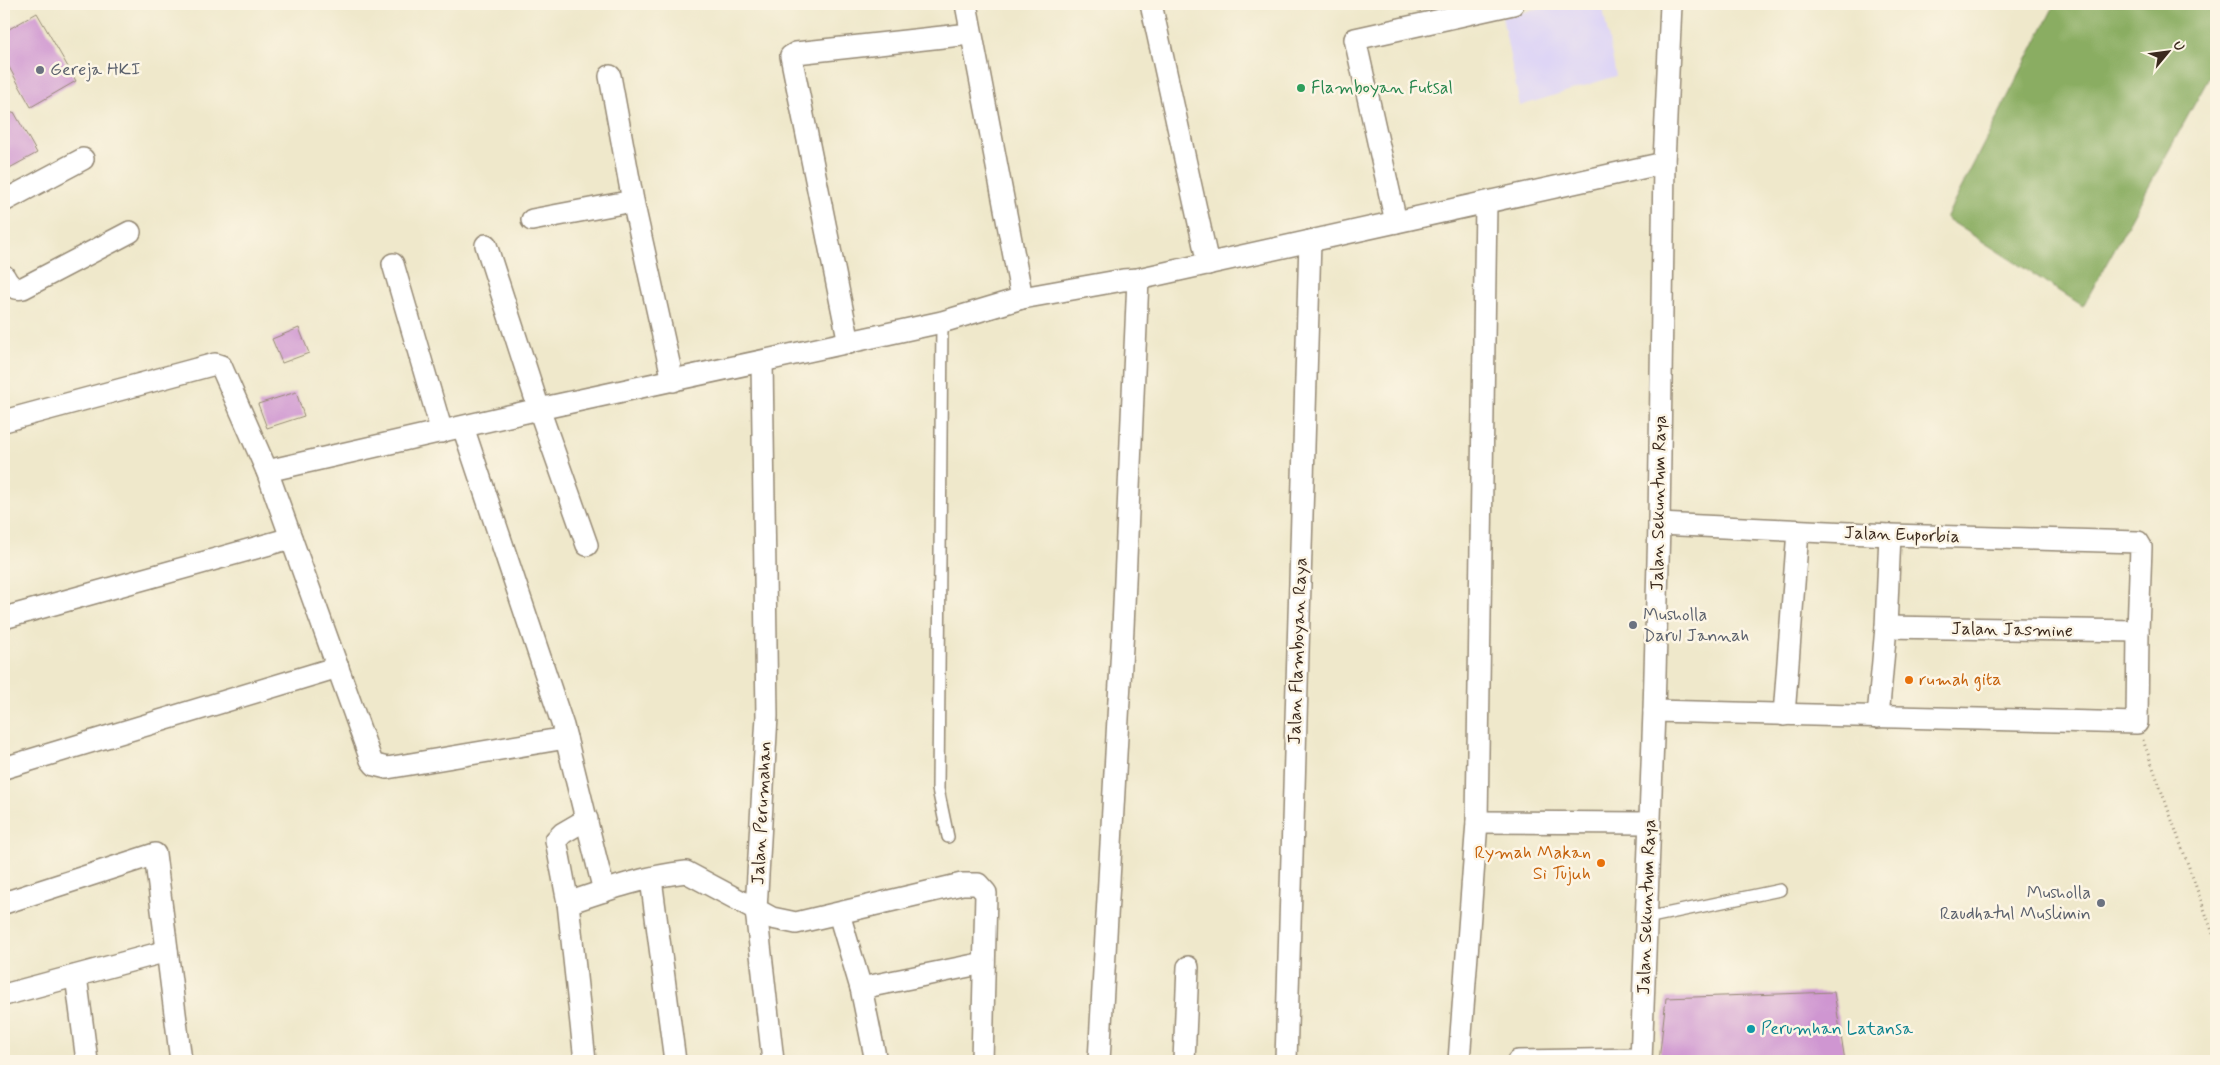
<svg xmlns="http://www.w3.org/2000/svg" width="2220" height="1065" font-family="Mynerve,sans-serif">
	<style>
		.built { fill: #ded5f5 }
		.forest { fill: #8aad62; stroke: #626c40 }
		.building { fill: #cf96d1 }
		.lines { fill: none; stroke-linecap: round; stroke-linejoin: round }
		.lane-casing { stroke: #958974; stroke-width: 14 }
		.street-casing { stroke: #958974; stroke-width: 24 }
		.path { stroke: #958974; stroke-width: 3; stroke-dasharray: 1 4; stroke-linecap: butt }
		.lane { stroke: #fff; stroke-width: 11 }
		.street { stroke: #fff; stroke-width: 21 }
		.worship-dot { fill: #6b7280; stroke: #fcf5e5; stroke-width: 2 }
		.leisure-dot { fill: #2e9e5b; stroke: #fcf5e5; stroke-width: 2 }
		.food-dot { fill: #e8710a; stroke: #fcf5e5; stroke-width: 2 }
		.culture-dot { fill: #0f9aa8; stroke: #fcf5e5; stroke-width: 2 }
		.labels { text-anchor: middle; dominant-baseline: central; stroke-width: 5; stroke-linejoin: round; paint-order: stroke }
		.worship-label { font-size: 18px; fill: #5b616d; stroke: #fcf5e5; text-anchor: start }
		.leisure-label { font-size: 18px; fill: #27864d; stroke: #fcf5e5; text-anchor: start }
		.street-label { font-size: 18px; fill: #3b2a1e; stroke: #fcf5e5 }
		.food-label { font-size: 18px; fill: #c56008; stroke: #fcf5e5; text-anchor: start }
		.culture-label { font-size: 18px; fill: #0d838f; stroke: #fcf5e5; text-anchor: start }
	</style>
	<rect width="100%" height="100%" fill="#fcf5e5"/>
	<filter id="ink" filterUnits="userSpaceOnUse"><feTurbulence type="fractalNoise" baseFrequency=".02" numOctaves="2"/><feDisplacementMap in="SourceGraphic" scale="10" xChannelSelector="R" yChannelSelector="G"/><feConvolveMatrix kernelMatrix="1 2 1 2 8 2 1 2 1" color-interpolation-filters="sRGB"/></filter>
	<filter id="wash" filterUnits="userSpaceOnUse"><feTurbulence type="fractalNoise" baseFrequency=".0096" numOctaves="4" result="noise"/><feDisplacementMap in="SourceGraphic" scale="20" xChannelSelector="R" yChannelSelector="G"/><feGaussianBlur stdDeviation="1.12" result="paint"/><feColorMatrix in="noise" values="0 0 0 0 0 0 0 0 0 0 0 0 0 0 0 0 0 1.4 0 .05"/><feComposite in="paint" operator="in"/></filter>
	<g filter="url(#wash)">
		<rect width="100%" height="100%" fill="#efe8cb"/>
		<!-- built -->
		<path class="built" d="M1558 4H1602L1616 76 1520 106 1502 17Z"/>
		<!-- forest -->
		<path class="forest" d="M2055 4H2216V65L2083 306 1946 218Z"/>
		<g id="blocks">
			<!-- building -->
			<g class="building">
				<path d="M37 13 76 81 31 107 4 58V32Z"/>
				<path d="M14 112 37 153 4 171V118Z"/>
				<path d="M299 328 309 353 282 363 272 339Z"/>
				<path d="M296 392 304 416 267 428 258 404Z"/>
				<path d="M1834 992 1845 1061H1659L1666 998Z"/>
			</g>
		</g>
	</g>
	<g filter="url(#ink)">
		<use href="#blocks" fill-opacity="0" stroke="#958974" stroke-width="1"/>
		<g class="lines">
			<!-- lane casing -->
			<g class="lane-casing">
				<g id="lane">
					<path d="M942 322 938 789 948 837"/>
					<path d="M1646 918 1780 890"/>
				</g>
			</g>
			<!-- street casing -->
			<g class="street-casing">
				<g id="street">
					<path d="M966 4 1022 298"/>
					<path d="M1151 4 1208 264"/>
					<path d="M610 76 633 201 673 381"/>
					<path d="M4 201 83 159"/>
					<path d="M532 220 633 201"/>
					<path d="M1396 222 1355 39 1513 4"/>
					<path d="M486 245 539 409 587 545"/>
					<path d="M393 264 442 432"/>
					<path d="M4 276C8 284 13 290 23 288L130 232"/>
					<path d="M849 343 791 56 796 53 970 34"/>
					<path d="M762 362 767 716 756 910 773 1061"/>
					<path d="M4 421 215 364 221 366 267 471 371 760 375 765 387 768 566 738"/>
					<path d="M463 427 563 726 604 891"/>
					<path d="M267 471 539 409 942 322 1022 298 1123 280 1138 279 1664 163"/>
					<path d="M4 618 291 538"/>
					<path d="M1886 627 2138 631"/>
					<path d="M1654 711 2137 723 2138 631 2141 547 2138 542 1890 535 1659 524"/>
					<path d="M1784 715 1798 531"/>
					<path d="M1878 717 1886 627 1890 535"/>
					<path d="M4 768 338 667"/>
					<path d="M1477 822 1650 823"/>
					<path d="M651 879 675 1061"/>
					<path d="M4 903 155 854 181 1061"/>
					<path d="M568 903C606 890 646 876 686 872L772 918 796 923 962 884H978L986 893 982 1061"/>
					<path d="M839 914 861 988 876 1061"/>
					<path d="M76 976 87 1061"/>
					<path d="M861 988 984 963"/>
					<path d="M4 995 167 951"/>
					<path d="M585 1061 568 903 556 840 563 833 587 819"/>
					<path d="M1099 1061 1123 628 1138 279"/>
					<path d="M1184 1061 1188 967"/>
					<path d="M1286 1061 1310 241"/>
					<path d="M1459 1061 1477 822 1486 203"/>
					<path d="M1518 1061 1641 1059"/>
					<path d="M1641 1061 1654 711 1659 524 1664 163 1671 4"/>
				</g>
			</g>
			<!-- path -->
			<path class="path" d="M2143 740 2216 942"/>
			<!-- lane -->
			<use href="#lane" class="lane"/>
			<!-- street -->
			<use href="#street" class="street"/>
		</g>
	</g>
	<!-- markers -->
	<g class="worship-dot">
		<circle cx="40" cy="70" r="5"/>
		<circle cx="1633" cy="625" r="5"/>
		<circle cx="2101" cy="903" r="5"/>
	</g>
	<circle class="leisure-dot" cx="1301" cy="88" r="5"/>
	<g class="food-dot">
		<circle cx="1909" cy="680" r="5"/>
		<circle cx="1601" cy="863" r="5"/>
	</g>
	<circle class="culture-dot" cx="1751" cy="1029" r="5"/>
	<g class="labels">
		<!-- worship labels -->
		<g class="worship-label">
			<text x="50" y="70">Gereja HKI</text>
			<text x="1643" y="615">Musholla<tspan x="1643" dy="21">Darul Jannah</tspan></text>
			<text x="2091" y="893" text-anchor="end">Musholla<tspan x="2091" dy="21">Raudhatul Muslimin</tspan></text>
		</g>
		<!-- leisure labels -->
		<g class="leisure-label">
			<text x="1311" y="88">Flamboyan Futsal</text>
		</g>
		<!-- street labels -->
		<g class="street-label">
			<text transform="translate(1659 503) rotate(-89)">Jalan Sekuntum Raya</text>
			<text transform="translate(1902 535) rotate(2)">Jalan Euporbia</text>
			<text transform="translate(2012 630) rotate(1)">Jalan Jasmine</text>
			<text transform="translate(1298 651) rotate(-88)">Jalan Flamboyan Raya</text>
			<text transform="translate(762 813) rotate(-87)">Jalan Perumahan</text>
			<text transform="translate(1647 907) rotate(-88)">Jalan Sekuntum Raya</text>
		</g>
		<!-- food labels -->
		<g class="food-label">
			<text x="1919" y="680">rumah gita</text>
			<text x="1591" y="853" text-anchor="end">Rymah Makan<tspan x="1591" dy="21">Si Tujuh</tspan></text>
		</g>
		<!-- culture labels -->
		<g class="culture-label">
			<text x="1761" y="1029">Perumhan Latansa</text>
		</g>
	</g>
	<!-- margin -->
	<rect width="2220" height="1065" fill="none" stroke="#fcf5e5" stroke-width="20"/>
	<!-- north arrow -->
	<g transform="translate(2168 52) rotate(61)" stroke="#fcf5e5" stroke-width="4" paint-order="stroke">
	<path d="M0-4L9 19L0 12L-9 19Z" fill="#3b2a1e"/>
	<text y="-8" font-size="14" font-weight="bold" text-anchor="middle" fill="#3b2a1e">U</text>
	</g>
</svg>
